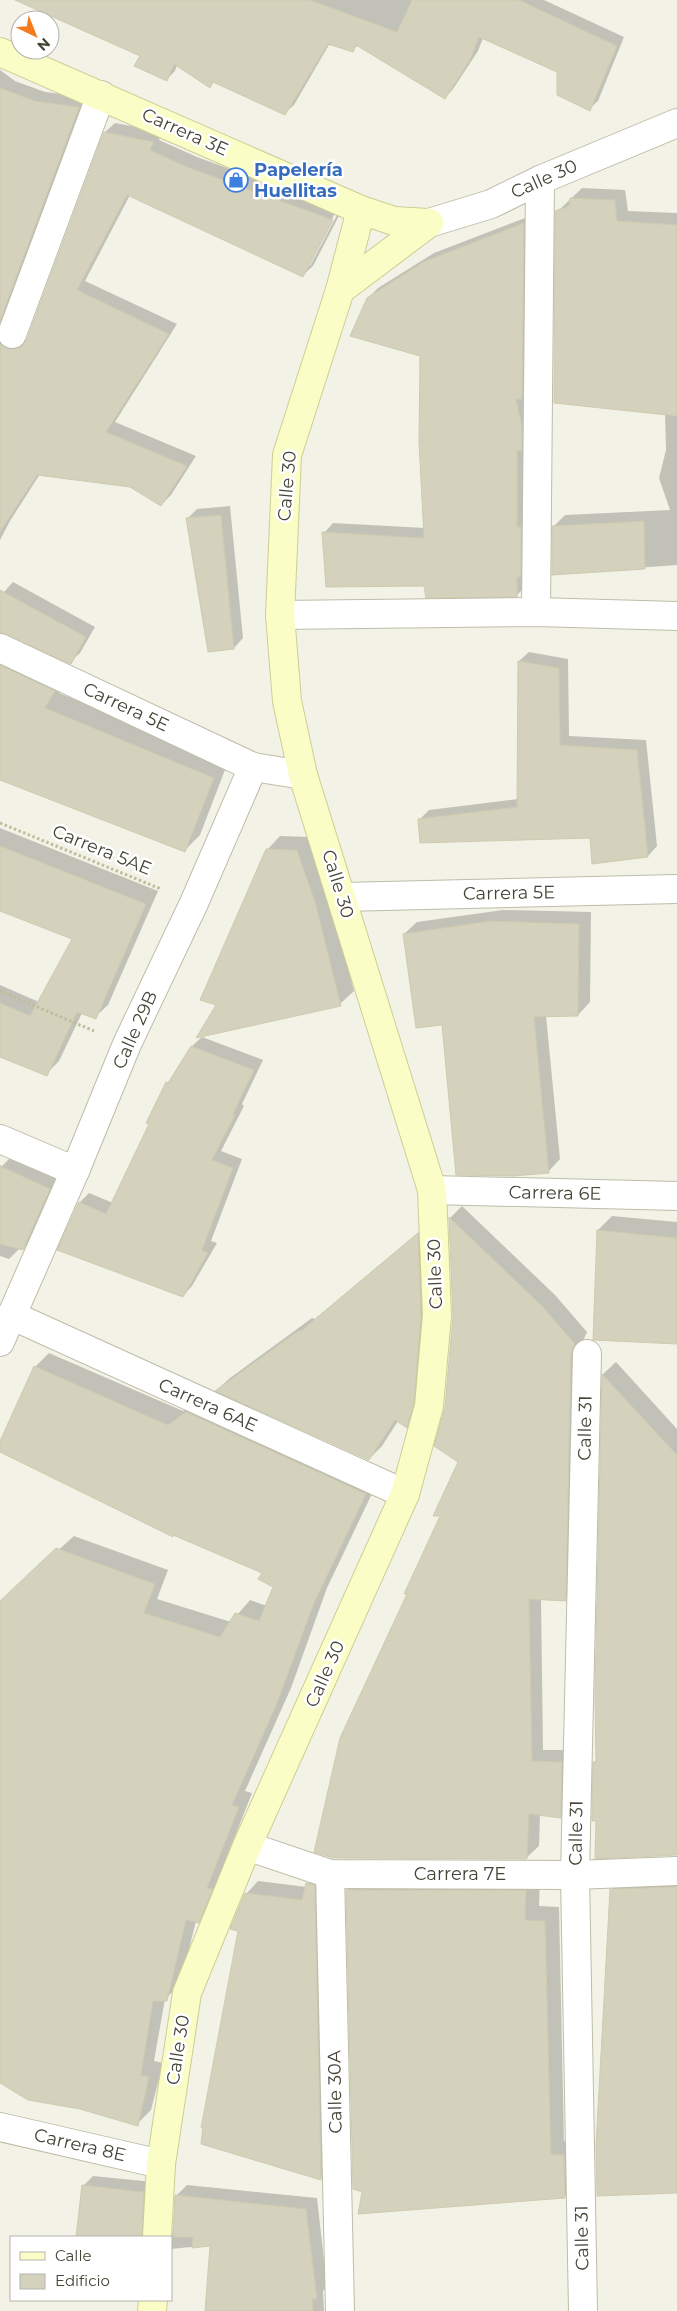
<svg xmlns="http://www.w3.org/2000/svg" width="677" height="2311" font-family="Montserrat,sans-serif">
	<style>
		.shadow { fill: #0003; fill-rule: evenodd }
		.building { fill: #d4d1bc; stroke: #cecbb0 }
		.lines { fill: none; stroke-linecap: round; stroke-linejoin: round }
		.minor-casing { stroke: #bebda9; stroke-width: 30 }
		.tertiary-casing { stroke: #bebda9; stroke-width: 30 }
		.secondary-casing { stroke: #cdce95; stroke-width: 30 }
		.path { stroke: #bfbd9b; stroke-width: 3; stroke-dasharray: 2.5 2.5; stroke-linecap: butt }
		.minor { stroke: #fff; stroke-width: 28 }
		.tertiary { stroke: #fff; stroke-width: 28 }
		.secondary { stroke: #fafdc6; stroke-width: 28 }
		.labels { text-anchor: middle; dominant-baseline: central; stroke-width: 5; stroke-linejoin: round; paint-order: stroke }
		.street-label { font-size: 18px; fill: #454436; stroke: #fff }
		.shop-label { font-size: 18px; font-weight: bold; fill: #366cbe; stroke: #fff; text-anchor: start }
	</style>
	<rect width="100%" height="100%" fill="#f3f2e6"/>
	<!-- shadow -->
	<g class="shadow">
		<path d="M18 0H544L624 37 598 101 589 109 558 71 483 38 478 51 453 89 445 98 358 45 353 50 330 43 294 105 285 113 215 81 210 86 177 65 175 71 166 80 142 56Z"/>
		<path d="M0 70 15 81 45 92 87 97 16 339H28L105 132 115 123 163 132 159 140 197 157 342 210 313 266 303 275 130 195 85 281 177 324 115 422 196 456 171 495 161 505 131 486 40 474 10 521 0 540ZM335 213 337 215 310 266H308Z"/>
		<path d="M582 188 625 190 628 211 677 213V565L553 574 554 526 565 515 670 510 659 478 666 450 665 414 557 212Z"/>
		<path d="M533 215 526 586 517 595 426 584 324 533 333 523 425 528 422 355 368 298 378 288 434 253Z"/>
		<path d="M230 506 243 638 234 648 188 518 197 509Z"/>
		<path d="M13 582 95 627 80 653 70 662 0 632V603L4 592Z"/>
		<path d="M0 633 2 641 69 676 59 693 228 762 200 835 185 850 0 779Z"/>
		<path d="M529 652 568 659 569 736 646 740 657 846 648 856 592 837 420 819 429 810 518 799 519 661Z"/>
		<path d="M0 828 158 891 108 1005 95 1017 82 1013 59 1061 46 1074 0 1056V985L39 1002 74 938 0 910Z"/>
		<path d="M280 836 310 837 328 891 354 991 340 1004 267 850Z"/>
		<path d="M503 910 591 912 590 1002 578 1015 546 1016 560 1159 548 1172 404 934 417 922Z"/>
		<path d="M202 1037 263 1060 242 1104 244 1106 221 1151 242 1159 211 1241 217 1243 192 1286 183 1296 80 1202 89 1193 113 1203 151 1124 167 1083 174 1076 192 1046Z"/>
		<path d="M11 1157 59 1179 32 1239 23 1249 20 1248 9 1259 0 1256V1165L2 1166Z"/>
		<path d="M462 1206 555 1295 587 1332 583 1341 577 1587 565 1599 541 1598 543 1750H574L572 1804 560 1816 540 1814 539 1846 526 1858 409 1593 442 1514 459 1462 446 1408 454 1316 450 1218Z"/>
		<path d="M612 1216 677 1222V1343L594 1339 598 1230Z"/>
		<path d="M431 1222 420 1413 407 1426 398 1421 382 1446 369 1459 217 1390 230 1378 312 1318 315 1319Z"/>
		<path d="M49 1353 183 1411 201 1398 379 1479 327 1588 291 1688 245 1791 252 1793 220 1874 226 1875 213 1907 198 1921H196L180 1985 165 1999 154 2061 163 2063 151 2110 137 2124 0 2081V1603L74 1536 168 1570 157 1599 231 1622 250 1600 267 1606 275 1586 264 1572 0 1451V1444L35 1367Z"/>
		<path d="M616 1362 677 1429V1854L598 1820 594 1762 597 1760 596 1693 603 1374Z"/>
		<path d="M320 1871 333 2166 321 2178 203 2144 246 1894 258 1881 307 1887 308 1883Z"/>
		<path d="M677 1875V2191L612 1890 624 1877Z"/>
		<path d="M361 1876 540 1877 539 1906 559 1907 564 2141H578L579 2182 565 2196 364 2191 347 1890Z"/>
		<path d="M93 2176 153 2182 155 2237H77L83 2186Z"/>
		<path d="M187 2185 317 2198 327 2287 323 2291 324 2311H206L211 2245 171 2249 176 2196Z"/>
	</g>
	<!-- building -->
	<g class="building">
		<path d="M15 0H310L397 32 412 0H519L617 46 590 111 557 95V72L479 37 470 60 445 99 356 45 353 52 328 44 285 115 213 82 210 88 174 64 167 81 134 66 140 56Z"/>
		<path d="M0 88 35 101 79 107 0 321Z"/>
		<path d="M104 132 154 142 150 150 187 167 333 220 303 277 127 195 77 290 169 334 106 432 187 466 161 506 130 487 37 475 0 532V344L6 348 14 349 22 346 27 339Z"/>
		<path d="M570 198 615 200 617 221 677 225V416L554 403 555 211 569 206Z"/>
		<path d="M524 223 522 399H516L522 427V451H517V527H521V577H517V597L426 598 424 586 326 587 322 532 424 538 419 442 420 356 350 336 367 298 423 262Z"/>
		<path d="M221 515 234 649 208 652 186 518Z"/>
		<path d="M644 521 645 569 552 575V526Z"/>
		<path d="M0 590 86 637 71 664 0 633Z"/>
		<path d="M518 661 559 668 560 745 637 750 648 857 592 864 590 838 420 843 418 819 517 807Z"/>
		<path d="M0 665 55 691 45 708 214 778 185 852 0 780Z"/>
		<path d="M0 846 146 904 96 1019 77 1012 47 1076 0 1057V1003L30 1016 72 939 0 911Z"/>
		<path d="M266 849 297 850 316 905 341 1006 196 1038 216 1005 200 1000Z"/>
		<path d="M490 921 579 924 578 1016 534 1017 549 1173 514 1176 456 1175 442 1025 416 1028 403 934Z"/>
		<path d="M191 1046 254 1070 233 1114 235 1115 212 1160 233 1168 202 1250 208 1253 183 1297 57 1250 79 1202 106 1214 149 1124 146 1123 166 1082 168 1083Z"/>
		<path d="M0 1166 50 1189 23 1250 0 1244Z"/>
		<path d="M449 1217 543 1307 575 1344 571 1354 566 1601 529 1599 532 1761 562 1762 561 1818 529 1814 527 1859 333 1858 314 1852 340 1738 407 1594H404L440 1516H433L458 1462 434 1446 445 1407 453 1316Z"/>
		<path d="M597 1230 677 1238V1344L593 1340Z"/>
		<path d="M418 1233 421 1315 414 1403 407 1428 395 1420 369 1460 215 1391 298 1331H301Z"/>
		<path d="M34 1366 168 1425 186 1412 366 1494 314 1603 277 1703 232 1805 239 1807 207 1888 213 1889 199 1923 186 1920 167 2001H153L141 2075 149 2077 138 2126 80 2109 28 2100 0 2083V1601L56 1548 155 1584 144 1613 220 1637 235 1613 259 1621 273 1587 258 1579 262 1573 173 1535V1537L0 1452V1441Z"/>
		<path d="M602 1374 677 1455V1855L595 1859 596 1821H592L593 1762H596L595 1693Z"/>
		<path d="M306 1883 315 1885 321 2180 201 2144 203 2127 201 2128 238 1931 230 1929 245 1893 302 1900Z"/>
		<path d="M677 1887V2193L597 2196 596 2145 610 1889Z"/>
		<path d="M346 1890H526L525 1920 545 1921 551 2154 564 2155 565 2198 358 2214 362 2192 353 2189Z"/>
		<path d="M82 2185 144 2192 142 2237H76Z"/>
		<path d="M175 2195 306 2209 317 2299H312L313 2311H205L210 2246 192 2248 193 2237H173Z"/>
	</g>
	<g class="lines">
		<!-- minor casing -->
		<g class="minor-casing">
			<g id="minor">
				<path d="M12 334 101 95"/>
				<path d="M536 612 540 180"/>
				<path d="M280 615 536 612 677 616"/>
				<path d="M0 648 253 767"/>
				<path d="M342 897 677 889"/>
				<path d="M0 1139 75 1171"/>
				<path d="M432 1190 677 1196"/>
				<path d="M11 1315 405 1494"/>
				<path d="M0 1342 75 1171 127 1044 194 903 253 767 303 775"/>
				<path d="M247 1846 330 1874 575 1875 677 1871"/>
				<path d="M330 1874 340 2311"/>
				<path d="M0 2127 161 2164"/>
				<path d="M583 2311 575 1875 587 1354"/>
			</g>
		</g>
		<!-- tertiary casing -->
		<g class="tertiary-casing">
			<path id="tertiary" d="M429 223 491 204 540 180 677 123"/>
		</g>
		<!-- secondary casing -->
		<g class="secondary-casing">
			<g id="secondary">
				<path d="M0 52 361 210 394 221 429 223"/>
				<path d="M340 290 429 223"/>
				<path d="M157 2237 161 2164 187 1993 247 1846 405 1494 429 1406 437 1315 432 1190 303 775 287 701 280 615 287 455 340 290 361 210"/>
				<path d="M152 2311 153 2300"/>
			</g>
		</g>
		<!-- path -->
		<g class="path">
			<path d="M0 823 161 889"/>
			<path d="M0 991 94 1031"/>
		</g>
		<!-- minor -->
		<use href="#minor" class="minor"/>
		<!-- tertiary -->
		<use href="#tertiary" class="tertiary"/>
		<!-- secondary -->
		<use href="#secondary" class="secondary"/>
	</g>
	<!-- icons -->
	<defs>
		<g id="shop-ring" transform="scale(1.25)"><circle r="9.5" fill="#fff" stroke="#3f7fe0" stroke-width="1.5"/><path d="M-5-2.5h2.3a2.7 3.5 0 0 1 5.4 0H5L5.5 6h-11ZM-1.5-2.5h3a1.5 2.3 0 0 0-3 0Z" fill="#3f7fe0"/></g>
	</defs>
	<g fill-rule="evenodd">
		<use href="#shop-ring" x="236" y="180"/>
	</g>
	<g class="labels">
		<!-- street labels -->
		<g class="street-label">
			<text transform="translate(185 132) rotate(24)">Carrera 3E</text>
			<text transform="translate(544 179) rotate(-24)">Calle 30</text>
			<text transform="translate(287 486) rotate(-85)">Calle 30</text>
			<text transform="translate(126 707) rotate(25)">Carrera 5E</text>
			<text transform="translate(102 850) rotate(22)">Carrera 5AE</text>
			<text transform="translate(338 884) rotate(73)">Calle 30</text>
			<text transform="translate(509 893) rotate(-1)">Carrera 5E</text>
			<text transform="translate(135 1030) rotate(-66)">Calle 29B</text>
			<text transform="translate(555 1193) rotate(1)">Carrera 6E</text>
			<text transform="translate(435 1274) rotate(-92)">Calle 30</text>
			<text transform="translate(208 1405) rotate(24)">Carrera 6AE</text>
			<text transform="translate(585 1428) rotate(-89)">Calle 31</text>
			<text transform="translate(325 1674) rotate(-66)">Calle 30</text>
			<text transform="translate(576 1833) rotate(-89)">Calle 31</text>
			<text x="460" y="1874">Carrera 7E</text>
			<text transform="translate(178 2050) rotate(-81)">Calle 30</text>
			<text transform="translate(335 2092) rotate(-91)">Calle 30A</text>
			<text transform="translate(80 2145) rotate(13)">Carrera 8E</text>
			<text transform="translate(582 2238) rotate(-91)">Calle 31</text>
		</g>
		<!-- shop labels -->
		<g class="shop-label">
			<text x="254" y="170">Papelería<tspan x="254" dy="21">Huellitas</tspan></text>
		</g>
	</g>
	<!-- legend -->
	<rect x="10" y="2236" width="162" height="65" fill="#ffffff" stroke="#b5b4af"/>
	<rect x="20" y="2252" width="25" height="8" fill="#fafdc6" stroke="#b5b4af"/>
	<text x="55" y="2261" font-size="15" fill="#454436">Calle</text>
	<rect x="20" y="2274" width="25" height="15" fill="#d4d1bc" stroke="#b5b4af"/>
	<text x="55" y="2286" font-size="15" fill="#454436">Edificio</text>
	<!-- north arrow -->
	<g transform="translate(35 35) rotate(137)"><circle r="24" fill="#ffffff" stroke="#b5b4af"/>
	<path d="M0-4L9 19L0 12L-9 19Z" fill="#f37a1d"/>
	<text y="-8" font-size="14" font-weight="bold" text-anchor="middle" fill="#454436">N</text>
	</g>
</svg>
